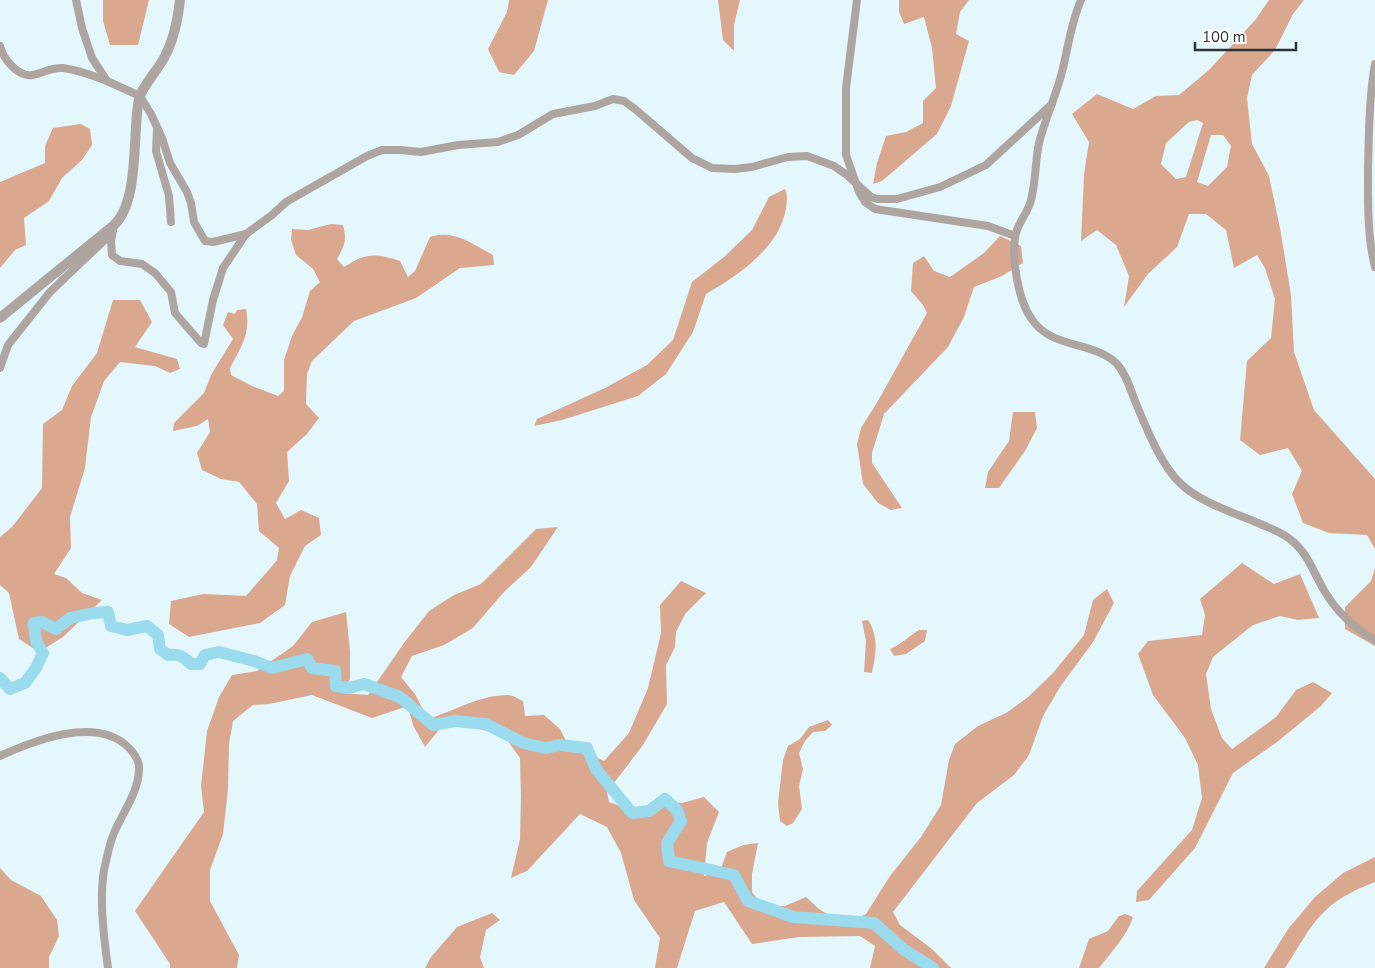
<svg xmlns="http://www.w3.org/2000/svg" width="1375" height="968" font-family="'Nunito Sans',sans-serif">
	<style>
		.forest { fill: #daa78f; fill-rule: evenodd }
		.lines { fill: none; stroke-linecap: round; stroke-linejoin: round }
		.river { stroke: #9bdbee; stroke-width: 12 }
		.minor { stroke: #aea5a1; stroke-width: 8 }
		.tertiary { stroke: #aea5a1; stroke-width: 10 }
	</style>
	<rect width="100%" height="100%" fill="#e4f7fd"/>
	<!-- forest -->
	<g class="forest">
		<path d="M103 0H149L138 45H110L103 21Z"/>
		<path d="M509 0H548L534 51 514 75 499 72 488 49 507 12Z"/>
		<path d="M718 0H740L734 25V51L723 40Z"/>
		<path d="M899 0H969L960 12 956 34 969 41 951 106 937 134 882 181 873 184 877 163 886 136 906 132 923 123V101L936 88 932 48 924 17 904 24 899 12Z"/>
		<path d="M1269 0H1304L1293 14 1275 50 1252 75 1247 98 1252 144 1269 176 1280 228 1291 295 1294 352 1314 410 1375 479V549L1367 535 1329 533 1303 523 1292 494 1302 471 1288 448 1260 455 1240 440 1247 361 1271 338 1275 299 1265 268 1257 255 1234 268 1226 230 1206 214H1189L1177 247 1148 274 1124 307 1129 276 1116 245 1097 230 1081 241 1084 175 1089 142 1072 114 1097 94 1133 109 1156 96 1179 95 1209 70 1256 19ZM1197 120 1203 123 1186 177 1176 179 1161 164 1166 143 1189 122ZM1211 135H1223L1231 146 1227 167 1208 186 1197 182Z"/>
		<path d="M81 124 90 129 92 145 82 160 62 178 49 201 24 218 26 245 15 250 0 268V182L45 163V146L53 128Z"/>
		<path d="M785 189C788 196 787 202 786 208 780 248 737 276 706 294L693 332 666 374 638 396 562 420 534 426 537 419 605 388 647 365 673 340 692 282 724 257 752 230 769 197Z"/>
		<path d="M331 224 343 225C347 240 345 245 337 259L344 267C366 253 375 253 400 261L408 277 415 271 430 237C454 229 472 244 493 255L494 265 460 268 416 298 354 321 312 361 307 374 306 404 319 418 307 434 287 452 289 481 276 503 285 519 301 510 319 518 321 535 305 546 290 576 285 605 260 623 189 637 169 624 171 601 203 594 246 596 273 565 277 560 279 548 259 531 257 504 239 482 221 479 202 470 197 453 210 432 208 419 197 426 173 431 174 423 204 393 211 375 233 339 223 325 228 312 235 314 237 310 246 309C251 334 241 347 230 368L231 375 252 386 278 396 284 391V360L292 336 302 317 310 291 320 282 313 269 296 255 291 240 292 229 308 230Z"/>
		<path d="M1000 236 1021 246 1023 263 1002 276 974 287 964 317 948 347 884 414 872 453V463L902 508 891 510 878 503 863 484 857 444 861 428 878 401 927 313 923 305 911 291 913 263 924 256 934 271 950 277 984 253Z"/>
		<path d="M113 300H140L152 322 135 347 177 359 180 369 170 373 155 366 120 362 104 381 91 417 85 468 70 517 71 548 54 574 66 578 82 593 102 600 63 637 39 652 19 639 9 593 0 585V537L12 527 42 488 43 424 62 410 72 386 97 353Z"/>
		<path d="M1013 412H1035L1037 428 1025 451 999 488H985L988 472 1009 441Z"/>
		<path d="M558 527 531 567 503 593 473 628 444 645 412 656 401 677 415 694 428 719C454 711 479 695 508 695 513 695 518 699 523 701L525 716 544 715 560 729 570 749 584 751 604 761 629 733 648 688 661 633 660 605 681 581 706 593 685 614 676 632 675 647 666 665 667 704 643 745 607 792 609 802 629 809 640 810 655 802 682 803 704 797 719 812 707 843 704 876 720 871 727 852 743 845 758 843 752 874V892L763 907 785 906 806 897 819 909 837 920 852 921 866 914 890 876 921 837 941 805 949 760 955 744 978 726 1006 713 1027 698 1053 673 1084 635 1093 600 1107 589 1114 603 1093 642 1060 687 1043 716 1029 755 1014 775 977 803 893 912 900 925 932 949 951 968H870L875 946 860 936 799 937 752 944 724 902 695 911 677 968H655L660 938 634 900 621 853 607 827 580 814 527 871 511 878 520 839 521 797 520 758 505 737 468 725 442 726 425 747 413 725 408 706 372 718 312 695 269 704 253 705 233 721 229 744 228 789 223 834 210 870V901L239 955 237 968H170V964L135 911 204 812 201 786 207 731 219 697 232 675 257 671 293 646 312 622 346 612 350 651V679L342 693 368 695 404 643 429 611 454 595 481 584 536 529Z"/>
		<path d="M1242 563 1274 584 1300 574 1319 618 1298 620 1280 616 1253 625 1213 657 1206 674 1211 709 1222 738 1232 749 1276 717 1296 690 1313 682 1332 693 1321 706 1277 742 1233 773 1195 848 1149 900 1136 902 1137 891 1192 830 1202 798 1198 765 1185 738 1153 695 1138 654 1148 641 1202 635 1205 615 1200 599Z"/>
		<path d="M1375 568V646L1345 629V607L1371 581Z"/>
		<path d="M868 620C879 636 876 655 872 673L864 672 866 641 862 621Z"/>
		<path d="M919 630H927L925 641 906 654 894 656 890 649C902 644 909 636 919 630Z"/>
		<path d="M828 720 832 725 825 731 813 732 805 741 799 753 803 769 799 786 802 809 793 823 787 826 780 821 778 803 783 760 788 746 800 739 809 727Z"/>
		<path d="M1375 857V882C1357 889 1339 897 1325 911 1308 927 1298 949 1285 968H1264L1288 929 1315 897 1343 873Z"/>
		<path d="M0 868 11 880 41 896 57 920 59 936 49 957V968H0Z"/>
		<path d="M492 913 500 920 486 930 480 957 484 968H425L431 957 457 927Z"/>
		<path d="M1125 914 1133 917C1127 936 1111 952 1099 968H1079L1089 939 1108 931 1119 916Z"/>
	</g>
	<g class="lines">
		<!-- river -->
		<path class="river" d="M0 678 10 689 25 683 36 668 43 653 36 641 34 623 42 622 56 629 70 618 94 613 108 612 111 626 127 630 147 626 158 635 160 649 168 655C179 654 183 656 191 664H200L205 655 219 652 254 661 272 668 307 659 312 668 335 671 336 686 349 688 364 684 400 697 433 725 455 721 486 724 523 743 546 748 560 745 587 748 596 769 632 813 649 811 665 799 677 810 681 821 667 843 669 861 734 875 748 901 793 917 874 923 903 949 933 968"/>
		<!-- minor -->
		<g class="minor">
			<path d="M76 0 82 28 92 58 107 81 140 96 151 114 162 138 170 163 187 192 191 203 194 222 205 241 213 242 246 234"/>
			<path d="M857 0 846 88V155L859 192 865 202 875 209 988 226 1015 236"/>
			<path d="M1081 0C1071 23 1068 48 1062 72 1056 96 1045 119 1039 143 1035 162 1036 181 1031 200 1028 214 1016 224 1015 238 1012 261 1018 299 1031 318 1051 350 1093 340 1117 364 1126 374 1130 388 1135 401 1146 427 1160 464 1181 484 1200 502 1234 513 1258 523 1269 528 1282 532 1291 540 1308 553 1314 574 1325 592 1337 612 1354 628 1375 640"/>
			<path d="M0 46C3 59 18 77 32 75 42 74 50 67 63 68 79 70 92 75 107 81"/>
			<path d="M1375 64C1369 98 1369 133 1368 168 1368 200 1367 235 1375 267"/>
			<path d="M157 130 156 151 169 196 171 222"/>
			<path d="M114 225 111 241 112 255 120 261 142 264 155 273 171 292 175 313 201 343 204 344 213 300 223 268 246 234 272 215 286 202 367 156 382 150H400L421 152 458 145 498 142 518 135 553 114 595 106 613 99 624 101 635 109 692 158 712 168 734 169 752 167 788 157 807 156 834 166 847 175 871 197 877 199H897L940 187 986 165 1052 104"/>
			<path d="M0 368 8 345 50 292 112 233"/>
			<path d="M0 756C35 740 96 716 128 747 134 753 140 762 139 770 138 793 123 812 114 833 109 844 107 858 104 870 99 900 104 938 108 968"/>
		</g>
		<!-- tertiary -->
		<path class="tertiary" d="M0 318 114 225C140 201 132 133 139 99 142 86 159 69 165 56 174 39 178 18 180 0"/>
	</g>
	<!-- scale -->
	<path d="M1195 42v8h101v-8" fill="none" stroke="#2a3336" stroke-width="2.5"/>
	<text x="1202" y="42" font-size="15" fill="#2a3336" stroke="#ffffff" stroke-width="4" paint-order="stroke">100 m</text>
</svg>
